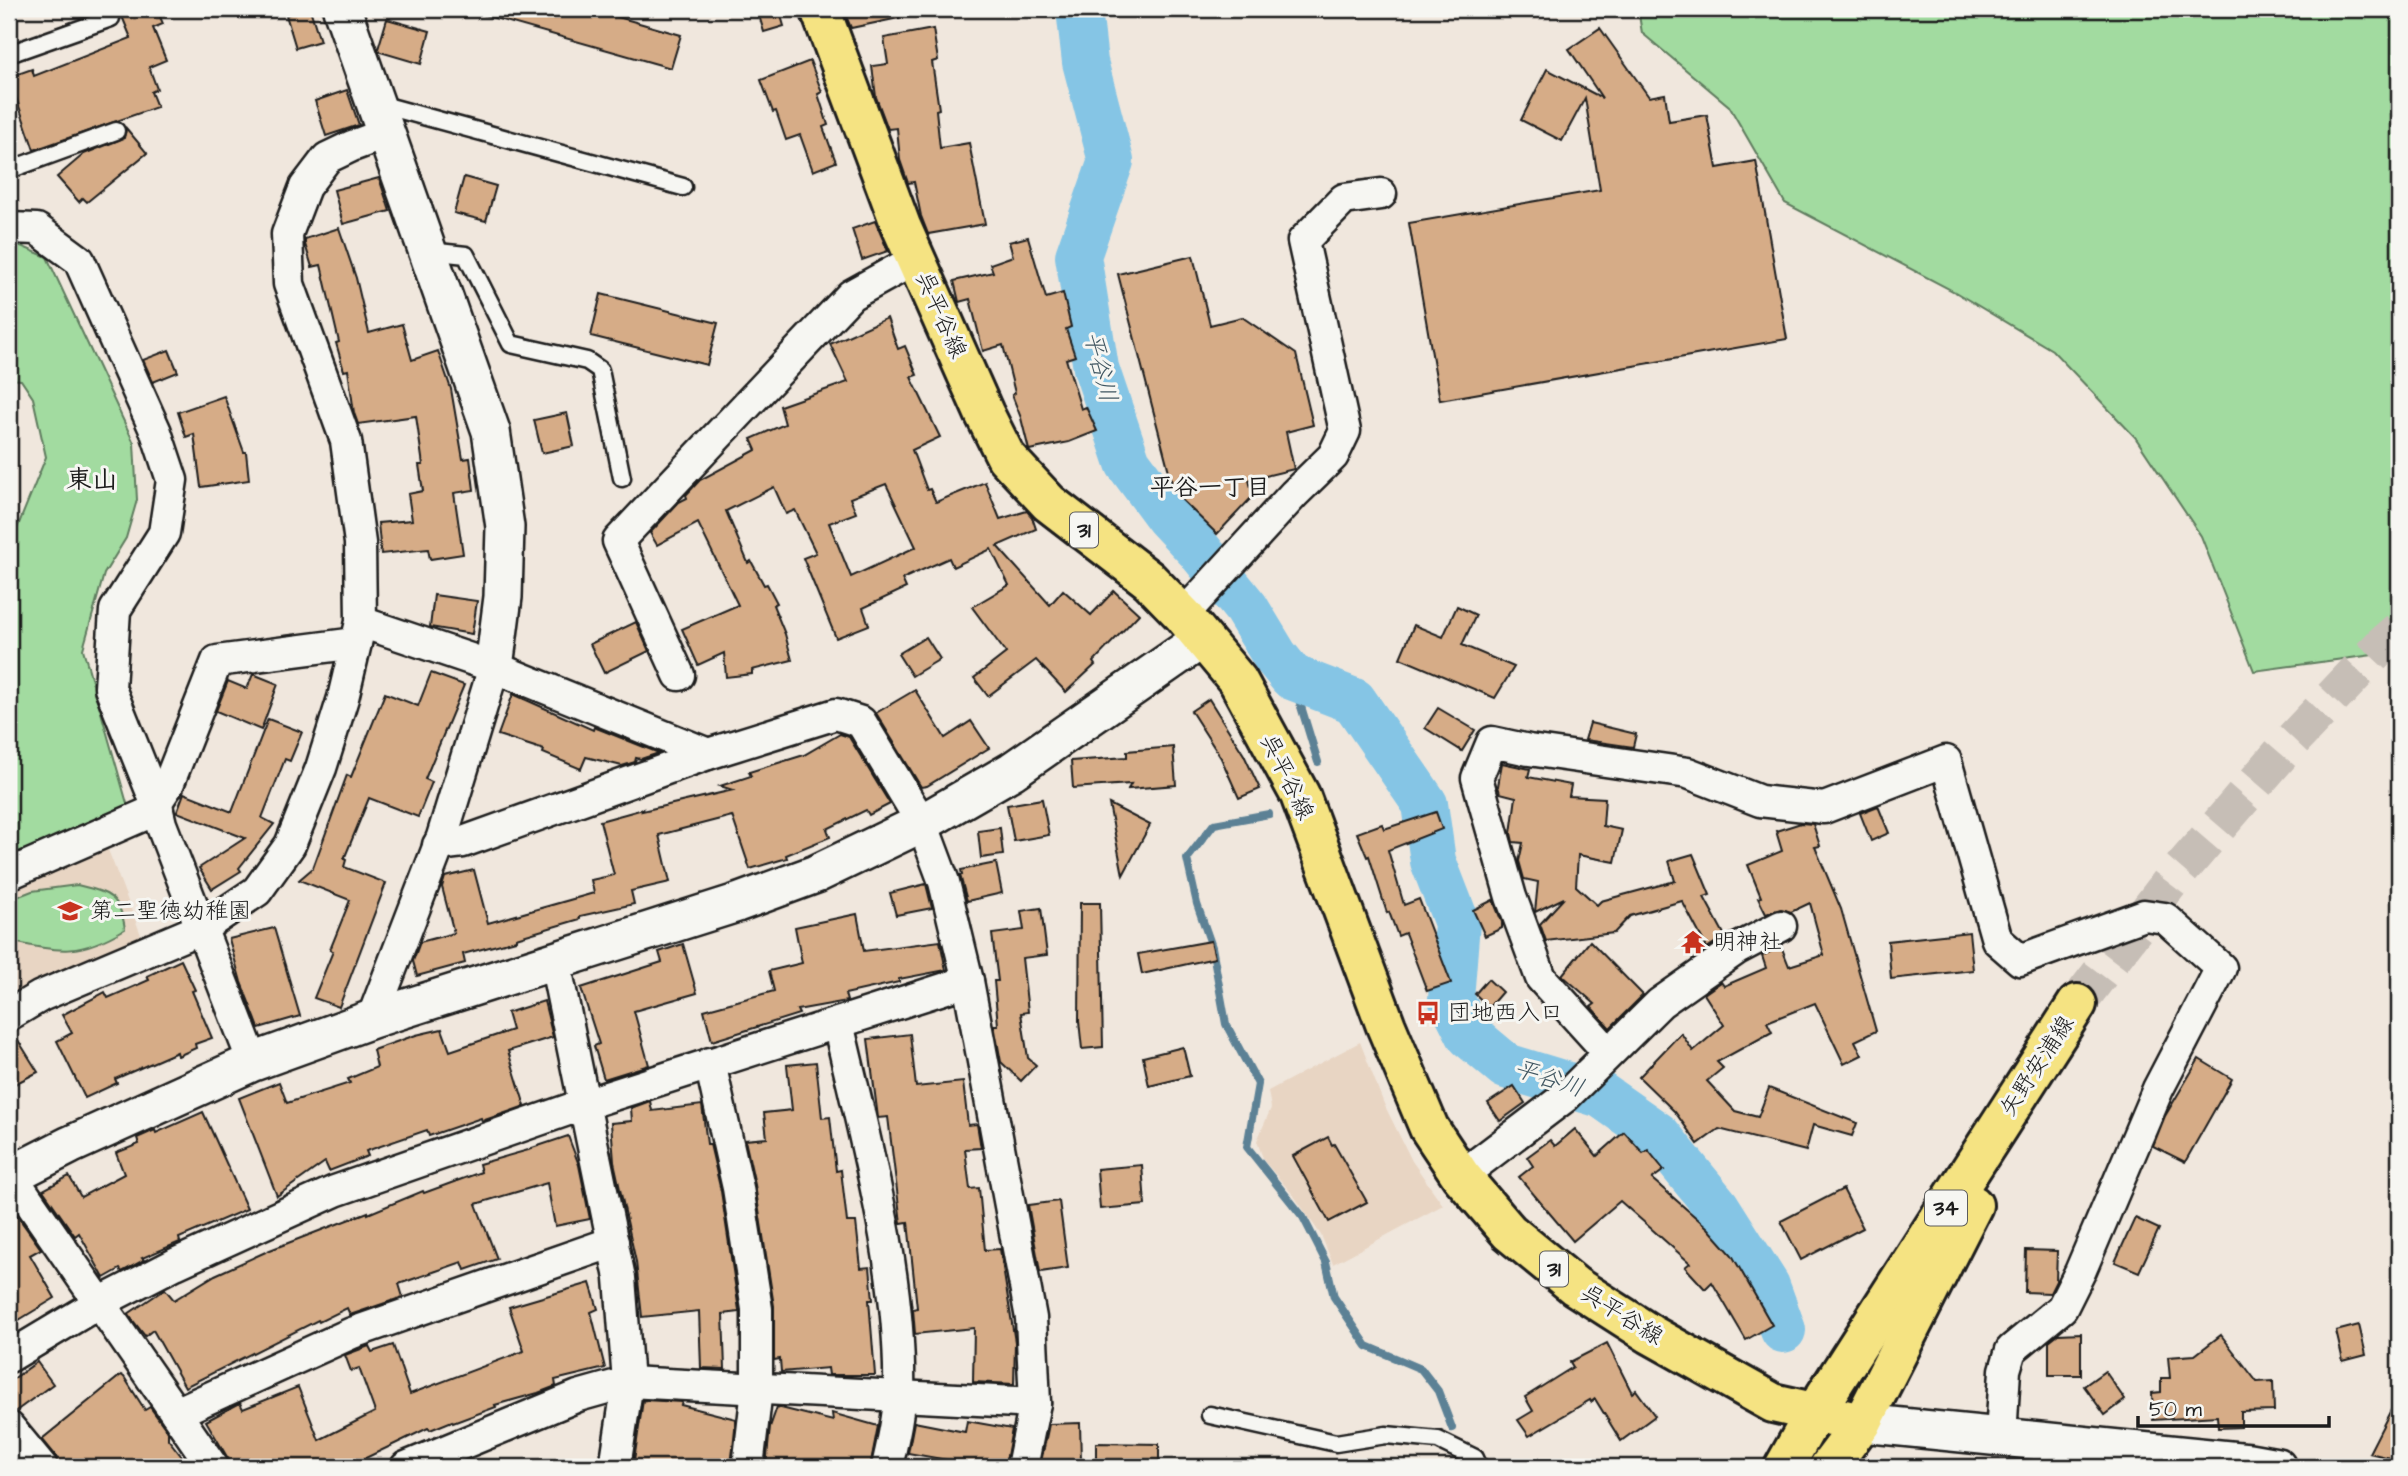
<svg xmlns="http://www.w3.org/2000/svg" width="2408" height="1476" font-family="'Architects Daughter','Klee One',sans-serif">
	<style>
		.built { fill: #e8d5c3 }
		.green { fill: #a2dba0; stroke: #5f7c5e; stroke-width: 2 }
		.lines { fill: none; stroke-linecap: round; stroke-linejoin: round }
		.stream { stroke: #5b8195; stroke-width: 8 }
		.river { stroke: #85c5e5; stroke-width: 46 }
		.building { fill: #d6ac87; stroke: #1c1c1c; stroke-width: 2; fill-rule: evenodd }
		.primary-tunnel { stroke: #c6beb6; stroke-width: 38; stroke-dasharray: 38 19; stroke-linecap: butt }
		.service-casing { stroke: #1c1c1c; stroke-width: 21 }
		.minor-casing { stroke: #1c1c1c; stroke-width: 35 }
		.tertiary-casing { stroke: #1c1c1c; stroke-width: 42 }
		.primary-casing { stroke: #1c1c1c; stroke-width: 44 }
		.service { stroke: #f6f6f2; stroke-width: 16 }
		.minor { stroke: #f6f6f2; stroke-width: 30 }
		.tertiary { stroke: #f6f6f2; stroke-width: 37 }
		.primary { stroke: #f5e382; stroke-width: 38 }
		.labels { text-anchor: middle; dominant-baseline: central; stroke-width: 6; stroke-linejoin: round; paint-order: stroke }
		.shield { fill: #f6f6f2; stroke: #5d5d5c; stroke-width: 2 }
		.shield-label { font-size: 21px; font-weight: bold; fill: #1c1c1c }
		.street-label { font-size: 23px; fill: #1c1c1c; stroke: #f6f6f2 }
		.poi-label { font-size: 23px; fill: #1c1c1c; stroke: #f6f6f2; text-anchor: start }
		.water-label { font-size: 24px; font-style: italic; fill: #415762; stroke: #f6f6f2 }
		.neighbourhood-label { font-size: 24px; font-weight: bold; fill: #1c1c1c; stroke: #f6f6f2 }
		.quarter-label { font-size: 26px; font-weight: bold; fill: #1c1c1c; stroke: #f6f6f2 }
	</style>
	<rect width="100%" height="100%" fill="#f0e7dd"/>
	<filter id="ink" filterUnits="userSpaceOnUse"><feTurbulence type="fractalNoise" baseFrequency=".0143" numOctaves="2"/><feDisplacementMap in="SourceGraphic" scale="14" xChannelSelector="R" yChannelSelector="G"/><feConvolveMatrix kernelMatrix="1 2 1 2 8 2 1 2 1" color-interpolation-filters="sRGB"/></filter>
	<g filter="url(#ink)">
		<!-- built -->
		<g class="built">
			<path d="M105 842 143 940 9 1005V883Z"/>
			<path d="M1360 1042 1384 1104 1412 1161 1443 1205 1333 1264 1321 1235 1294 1196 1264 1161 1257 1141 1271 1108 1268 1091Z"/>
		</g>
		<!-- green -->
		<g class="green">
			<path d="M1638 9H2399V649L2395 652 2254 671 2201 536 2135 437 2052 350 1955 292 1785 203 1729 106 1642 33Z"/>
			<path d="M9 241 47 257 134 443 137 500 126 538 104 574 83 649 130 814 9 863V548L46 457 33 398 21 380 9 379Z"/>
			<path d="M77 885C108 893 120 894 125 929 78 957 60 952 9 941V900L32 891Z"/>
		</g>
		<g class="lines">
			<!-- stream -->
			<g class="stream">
				<path d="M1292 677 1318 762"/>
				<path d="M1269 814 1214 824 1187 859 1197 904 1212 947 1226 1024 1258 1084 1247 1147 1303 1217 1326 1262 1334 1297 1367 1346 1421 1369 1438 1391 1452 1428"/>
			</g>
			<!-- river -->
			<path class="river" d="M1079 9 1085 62 1111 161 1078 256 1096 368 1128 463 1168 517 1199 550 1246 608 1275 656 1292 677 1354 701 1425 804 1433 861 1457 923 1451 999 1469 1035 1506 1066 1601 1095 1658 1135 1717 1207 1767 1286 1783 1330"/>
		</g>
		<!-- building -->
		<g class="building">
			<path d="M119 9H157L163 24 153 28 166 60 149 67 157 89 151 92 157 107 34 150 9 77 32 69 34 76 131 38Z"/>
			<path d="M306 9H310L320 41 296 48 286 15Z"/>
			<path d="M485 9H590L681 35 671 68 484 15Z"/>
			<path d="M757 9H779L784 26 764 32Z"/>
			<path d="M843 9H898L899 18 851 28Z"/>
			<path d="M387 19 430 31 421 64 380 52 378 49Z"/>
			<path d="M1600 28 1649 97 1665 94 1669 121 1707 115 1717 168 1756 161 1787 339 1440 400 1409 223 1600 190 1585 98 1562 141 1521 120 1547 69 1602 98 1569 49Z"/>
			<path d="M933 29 938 60 932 62 939 109 936 110 940 148 969 143 985 224 928 234 921 216 914 182 908 183 900 160 897 128 888 129 876 97 872 66 888 64 884 38Z"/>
			<path d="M810 61 822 92 818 94 828 125 823 127 836 162 813 171 800 135 786 140 776 111 773 112 761 80Z"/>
			<path d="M347 90 359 125 326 136 315 101Z"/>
			<path d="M126 128 147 153 87 202 83 198 79 202 57 177 84 154 124 138Z"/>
			<path d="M464 177 496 186 486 221 454 213Z"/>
			<path d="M379 178 390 211 343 224 334 190Z"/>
			<path d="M875 221 888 251 862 260 852 229Z"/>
			<path d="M339 228 356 278 369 333 402 324 412 360 438 351 451 389 463 459 470 458 474 490 454 493 463 554 430 559 428 549 381 554 378 523 412 520 408 494 423 491 419 465H423L416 416 358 424 354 413 348 370 344 371 336 343 339 342 321 265 312 267 305 244V239Z"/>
			<path d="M1028 237 1046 298 1063 293 1071 327 1066 329 1075 356 1066 359 1081 409 1086 407 1097 431 1069 442 1029 450 1021 418 1012 395 1015 393 1003 345 983 351 970 299 959 302 954 281 993 272 990 264 1013 256 1009 242Z"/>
			<path d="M1193 256 1210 325 1242 317 1296 354 1313 425 1286 432 1294 469 1249 480 1253 496 1217 534 1180 498 1173 487 1118 274Z"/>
			<path d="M601 294 718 323 707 365 591 336Z"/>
			<path d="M887 318 898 349 905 346 917 375 911 377 940 437 912 450 927 490 930 489 936 502 985 482 1000 519 1027 511 1032 517 1036 529 997 546 1050 605 1063 590 1091 615 1114 591 1139 614 1093 662 1095 665 1066 692 1036 660 988 696 974 678 1006 653 972 607 1009 585 991 549 953 567 949 558 902 579 906 588 863 608 869 625 836 638 803 558 816 553 795 510 786 514 774 487 726 511 748 563 751 561 764 585 767 584 777 603 773 605 785 634 792 660 752 670V674L726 677 724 653 698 665 682 629 738 605 698 523 657 545 650 533 679 502 687 498 686 495 700 480 756 450 751 439 785 424 780 406 848 382 830 344ZM886 484 916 547 851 577 829 523 856 513 850 498Z"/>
			<path d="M169 350 178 372 153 382 143 360Z"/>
			<path d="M224 396 244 452H246L249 480 201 487 194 434 186 437 178 412Z"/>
			<path d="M567 413 574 446 542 453 534 420Z"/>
			<path d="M434 595 477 601 472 634 430 627Z"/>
			<path d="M1457 606 1476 615 1462 645 1514 667 1495 698 1400 658 1414 625 1443 637Z"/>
			<path d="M636 622 649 651 604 673 590 644Z"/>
			<path d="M926 637 940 659 912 676 898 654Z"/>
			<path d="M431 673 464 685 425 779 432 782 418 817 369 798 344 859 346 860 344 867 386 883 339 1007 314 998 333 951 330 950 350 900 299 880 313 868 347 775 351 777 385 693 418 706Z"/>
			<path d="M253 674 278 684 261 730 216 711 228 681 247 689Z"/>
			<path d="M915 690 945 738 971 721 989 748 927 786 921 787 876 713Z"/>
			<path d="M513 694 593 730 594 727 659 753 641 759 636 758 635 762 622 766 586 757 581 769 543 753 544 750 498 735Z"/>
			<path d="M1209 699 1244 755 1260 789 1239 798 1221 758 1191 711Z"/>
			<path d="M1438 708 1475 730 1462 751 1425 728Z"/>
			<path d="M268 719 302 732 290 761 285 759 262 818 274 824 239 868 241 871 212 889 199 868 245 838 177 812 184 793 232 812Z"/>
			<path d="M1590 723 1636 734 1633 747 1585 740Z"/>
			<path d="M840 734 849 737 890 804 869 815 866 810 827 829 830 837 786 855 787 858 750 869 732 816 659 835 670 882 631 891 634 904 580 916V919L516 938V940L463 954 465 963 417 976 413 961 420 942 454 933 442 887 445 877 474 870 488 923 594 893 591 880 614 875 600 821 643 809 642 811 733 790 720 786 751 776 749 772 804 755Z"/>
			<path d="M1173 747 1176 785 1128 789 1131 784 1073 788 1071 761 1127 757V751Z"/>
			<path d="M1502 763 1530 769 1528 777 1571 785 1569 796 1605 798 1603 826 1622 830 1615 862 1578 855 1576 886 1597 905 1601 901 1675 881 1669 861 1693 854 1710 895 1704 897 1725 936 1707 948 1682 901 1630 916 1614 933 1546 941 1540 924 1564 898 1535 912 1538 882 1524 879 1519 861 1523 843 1513 842 1511 833 1516 797 1500 793 1498 786Z"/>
			<path d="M1042 799 1049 835 1014 841 1007 805Z"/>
			<path d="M1109 804 1150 825 1123 875Z"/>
			<path d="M1878 806 1889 833 1871 841 1860 813Z"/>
			<path d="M1436 812 1442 829 1388 850 1404 905 1419 899 1451 983 1427 991 1405 933 1398 936 1389 912 1387 913 1369 856 1367 857 1357 833 1382 824 1384 829Z"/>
			<path d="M1801 823 1813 824 1820 846 1815 847 1841 909 1876 1031 1855 1041 1862 1055 1844 1064 1815 1003 1767 1022 1772 1032 1717 1062 1723 1068 1707 1081 1735 1111 1758 1117 1769 1088 1857 1123 1852 1136 1813 1125 1806 1151 1719 1129 1698 1144 1675 1112 1639 1077 1681 1033 1693 1051 1724 1025 1704 994 1721 982 1724 986 1766 968 1762 956 1781 946 1789 966 1824 955 1810 903 1791 912 1781 909 1766 914 1758 898 1761 897 1748 865 1782 851 1776 831Z"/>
			<path d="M1000 828 1003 855 981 858 978 831Z"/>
			<path d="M996 863 1002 893 967 901 960 875H962L961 870Z"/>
			<path d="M926 884 932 908 896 915 890 893Z"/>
			<path d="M1493 900 1502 922V928L1485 936 1473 910Z"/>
			<path d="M1080 903H1100L1103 1047 1082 1049 1079 1021Z"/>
			<path d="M1041 908 1047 955 1022 958 1028 1012 1021 1013 1028 1058 1036 1065 1021 1081 1001 1062 994 1025H998L994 981H998L992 934 1024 930 1021 911Z"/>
			<path d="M857 914 864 951 940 941 946 970 899 979V982L845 994 847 1001 797 1010 799 1014 712 1041 704 1010 774 991 769 971 802 963 795 927Z"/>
			<path d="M274 928 300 1016 259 1028 241 982 229 939Z"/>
			<path d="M1969 932 1973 970 1891 979 1888 941Z"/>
			<path d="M1211 941 1215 958 1142 974 1138 954Z"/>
			<path d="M1590 941 1643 995 1610 1028 1591 1007 1595 1004 1562 975Z"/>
			<path d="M683 944 697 993 634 1011 649 1065 604 1079 594 1046 599 1044 581 988 662 962 659 952Z"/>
			<path d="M181 960 195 990 192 991 212 1038 195 1044 196 1048 178 1056 177 1052 115 1079 117 1083 85 1098 57 1041 72 1033 62 1015 105 992 108 998 149 980 147 976Z"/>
			<path d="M1488 979 1502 992 1489 1007 1475 994Z"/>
			<path d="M544 1001 553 1037 508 1051 525 1106 482 1121 481 1118 429 1136 427 1130 366 1151 368 1156 329 1171 325 1162 277 1196 239 1098 279 1082 287 1103 350 1083 348 1079 377 1067 373 1050 416 1035 442 1029 450 1051 512 1030 507 1013Z"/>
			<path d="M9 1032H13L38 1072 9 1087Z"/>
			<path d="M910 1034 916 1087 963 1082 968 1125 977 1124 981 1148 965 1149 970 1189 979 1188 985 1250 1000 1249 1015 1342 1014 1384 973 1382 974 1328 915 1334 913 1309 917 1308 908 1222 901 1223 888 1117 878 1118 868 1039Z"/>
			<path d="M1183 1047 1190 1076 1149 1086 1143 1057Z"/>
			<path d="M2199 1059 2232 1079 2185 1162 2153 1146 2165 1116Z"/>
			<path d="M816 1062 822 1118 830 1117 836 1171 841 1170 847 1222H856L861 1268 870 1267 873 1300H869L875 1375H829L828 1368 781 1372 780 1359 774 1360V1306L755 1185 745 1140 767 1138 764 1113 792 1110 787 1065Z"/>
			<path d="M1514 1086 1525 1103 1500 1121 1488 1103Z"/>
			<path d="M650 1101 652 1111 702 1105 707 1144H710L721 1191 739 1310V1312L723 1314 725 1369 701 1368 699 1311 642 1317 636 1262 614 1162 611 1123 632 1121 631 1108Z"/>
			<path d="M203 1112 247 1209 179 1238 180 1242 142 1258 144 1260 122 1272 120 1269 104 1278 79 1233 75 1236 43 1190 69 1176 81 1197 124 1174 116 1153 139 1144 137 1138 155 1130 156 1133Z"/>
			<path d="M1575 1129 1597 1156 1624 1132 1643 1153 1648 1150 1664 1170 1652 1179 1708 1228 1732 1255 1772 1325 1746 1340 1712 1282 1705 1289 1685 1267 1690 1263 1620 1201 1573 1241 1519 1177 1533 1166 1527 1157 1550 1140 1555 1146Z"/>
			<path d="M568 1136 579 1165 590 1219 555 1226 547 1183 476 1204 497 1259 465 1270 462 1262 399 1284 403 1297 350 1315 347 1308 319 1322 318 1320 185 1387 153 1330 145 1336 128 1314 165 1289 174 1300 215 1275 270 1250 368 1212V1214L423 1191 424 1193 481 1172 479 1164 532 1149V1148Z"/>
			<path d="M1328 1137 1332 1145 1334 1144 1367 1202 1329 1222 1293 1156Z"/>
			<path d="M1142 1165 1145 1205 1100 1209 1097 1169Z"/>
			<path d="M1843 1189 1863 1228 1801 1260 1781 1221Z"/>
			<path d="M1059 1201 1068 1268 1040 1272 1028 1205Z"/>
			<path d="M16 1214 41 1249 30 1255 55 1298 9 1326V1218Z"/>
			<path d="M2135 1218 2159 1229 2139 1272 2115 1262Z"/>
			<path d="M2026 1250 2057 1251 2056 1281 2050 1293 2025 1292Z"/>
			<path d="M590 1283 598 1309 591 1312 605 1368 555 1380 556 1386 538 1393 495 1405 496 1407 453 1423 452 1421 430 1430 428 1428 347 1467H233L206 1421 240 1403 243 1409 298 1387 319 1440 375 1412 359 1368 351 1371 345 1355 369 1346 372 1352 393 1345 410 1394 524 1351 509 1307Z"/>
			<path d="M2359 1325 2366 1355 2343 1361 2336 1331Z"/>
			<path d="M2081 1333V1375H2049V1341L2058 1334Z"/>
			<path d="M2221 1335 2257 1382 2273 1381 2274 1411 2241 1412V1427L2218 1428 2217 1416 2153 1420 2152 1393 2161 1392V1378H2170L2168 1357 2195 1355Z"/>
			<path d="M1607 1343 1632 1393 1636 1390 1655 1416 1621 1441 1595 1399 1591 1402 1590 1400 1529 1436 1518 1420 1533 1411 1525 1397 1573 1367 1570 1362Z"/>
			<path d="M37 1362 53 1384 16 1411 9 1410V1382Z"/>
			<path d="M2105 1371 2125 1400 2105 1415 2084 1386Z"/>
			<path d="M121 1375 124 1377 145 1410 150 1407 168 1432V1439L190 1467H59L56 1456 42 1439Z"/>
			<path d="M2399 1394V1460L2369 1453Z"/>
			<path d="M643 1400 682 1402 681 1405 736 1419 731 1467H633Z"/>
			<path d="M777 1407 833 1421 832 1413 878 1426 870 1467H766L770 1427Z"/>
			<path d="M967 1421 1012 1429 1005 1467H986L908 1453 914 1422 965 1432Z"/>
			<path d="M1080 1423 1081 1461 1041 1462 1049 1424Z"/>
			<path d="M1096 1443 1159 1444V1467H1096Z"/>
		</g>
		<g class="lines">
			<!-- primary-tunnel -->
			<path class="primary-tunnel" d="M2077 1004 2171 881 2289 744 2384 643 2399 630"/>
			<!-- service casing -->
			<g class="service-casing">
				<g id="service">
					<path d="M9 54 111 18"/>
					<path d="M379 104 683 187"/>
					<path d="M9 170 116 131"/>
					<path d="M429 251 466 255 511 344 587 361 600 370 622 478"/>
					<path d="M1210 1415 1336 1443 1386 1435 1438 1440 1475 1458 1479 1467"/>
				</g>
			</g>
			<!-- minor casing -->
			<g class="minor-casing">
				<g id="minor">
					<path d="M9 228 37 229 79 260 156 432 172 480 164 533 115 610 110 688 156 803 161 824 253 1062"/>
					<path d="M1183 615 1294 494 1333 456 1345 431 1303 241 1344 199 1381 194"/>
					<path d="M361 622 494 667 708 754"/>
					<path d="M679 675 618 541 851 295 916 259"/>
					<path d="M156 803 168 785 217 661 356 643"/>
					<path d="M438 845 463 842 708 754 836 714 861 722 922 823 944 882 968 981 1031 1318 1035 1403 1022 1467"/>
					<path d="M9 874 158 809"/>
					<path d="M555 962 620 1278 628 1382 615 1467"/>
					<path d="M9 1015 41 996 202 928 257 891 290 845 321 768 343 698 361 622 360 543 346 441 289 284 287 234 305 187 327 158 352 146 387 133"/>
					<path d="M372 1019 442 837 494 667"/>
					<path d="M838 1023C865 1141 902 1272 899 1394 899 1418 892 1443 887 1467"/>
					<path d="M1608 1052 1541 978 1511 897 1477 778 1492 742 1529 750 1688 773 1760 801 1824 808 1946 761 1997 940 2020 960 2144 915 2165 918 2221 968 2158 1089 2080 1272 2062 1308 2011 1350 2005 1370 2001 1437"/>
					<path d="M710 1063 738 1188 757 1309V1389L748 1467"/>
					<path d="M11 1175 213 1467"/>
					<path d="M1461 1176 1565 1097 1660 1003 1737 949 1781 926"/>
					<path d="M9 1357 99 1303 175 1264 335 1191 585 1104 968 981"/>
					<path d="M176 1413 352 1333 613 1242"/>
					<path d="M9 1427 42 1467"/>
					<path d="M406 1467 578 1396 628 1382 1035 1403"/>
				</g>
			</g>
			<!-- tertiary casing -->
			<g class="tertiary-casing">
				<g id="tertiary">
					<path d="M342 9 491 431 505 527 503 597 494 667"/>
					<path d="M9 1176 70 1145 253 1062 372 1019 737 903 816 874 922 823 1012 771 1202 639"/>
					<path d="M1862 1423 2249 1462 2277 1467"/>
				</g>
			</g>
			<!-- primary casing -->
			<g class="primary-casing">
				<g id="primary">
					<path d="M820 9 901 226 984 413 1006 457 1049 503 1149 580 1183 615 1238 681 1300 795 1386 1026 1429 1128 1461 1176 1509 1232 1575 1286 1650 1334 1773 1403 1862 1423"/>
					<path d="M1784 1467 1815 1412 2077 1004"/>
					<path d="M1829 1467 1862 1423 1973 1205"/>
				</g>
			</g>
			<!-- service -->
			<use href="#service" class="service"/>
			<!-- minor -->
			<use href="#minor" class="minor"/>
			<!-- tertiary -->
			<use href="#tertiary" class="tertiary"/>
			<!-- primary -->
			<use href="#primary" class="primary"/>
		</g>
	</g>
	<!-- icons -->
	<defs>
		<g id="school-bare" transform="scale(1.89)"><path d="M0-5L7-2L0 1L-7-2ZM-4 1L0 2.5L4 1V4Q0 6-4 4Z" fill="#c8321e" stroke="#f6f6f2" stroke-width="2.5" paint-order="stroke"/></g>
		<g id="temple-bare" transform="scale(1.89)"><path d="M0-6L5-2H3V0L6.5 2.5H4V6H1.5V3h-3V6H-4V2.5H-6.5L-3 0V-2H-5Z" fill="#c8321e" stroke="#f6f6f2" stroke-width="2.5" paint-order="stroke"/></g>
		<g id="bus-bare" transform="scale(1.89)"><path d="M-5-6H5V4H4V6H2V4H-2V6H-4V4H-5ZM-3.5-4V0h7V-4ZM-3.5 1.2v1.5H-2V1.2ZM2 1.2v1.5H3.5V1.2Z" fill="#c8321e" stroke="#f6f6f2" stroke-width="2.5" paint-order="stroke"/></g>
	</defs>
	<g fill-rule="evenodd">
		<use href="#school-bare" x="70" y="911"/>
		<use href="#temple-bare" x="1693" y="942"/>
		<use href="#bus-bare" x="1428" y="1013"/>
	</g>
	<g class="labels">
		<!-- shield labels -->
		<g class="shield">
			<rect x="1070" y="512.5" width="28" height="35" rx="5"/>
			<rect x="1925" y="1190.5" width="42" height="35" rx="5"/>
			<rect x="1540" y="1251.5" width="28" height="35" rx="5"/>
		</g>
		<g class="shield-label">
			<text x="1084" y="530">31</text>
			<text x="1946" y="1208">34</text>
			<text x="1554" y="1269">31</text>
		</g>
		<!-- street labels -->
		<g class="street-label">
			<text transform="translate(941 315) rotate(66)">呉平谷線</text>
			<text transform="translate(1287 777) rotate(64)">呉平谷線</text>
			<text transform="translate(2037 1066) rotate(-57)">矢野安浦線</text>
			<text transform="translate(1622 1315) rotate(32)">呉平谷線</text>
		</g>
		<!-- poi labels -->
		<g class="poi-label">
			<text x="90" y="911">第二聖徳幼稚園</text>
			<text x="1713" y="942">明神社</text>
			<text x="1448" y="1013">団地西入口</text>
		</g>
		<!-- water labels -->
		<g class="water-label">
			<text transform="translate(1100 367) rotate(76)">平谷川</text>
			<text transform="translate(1549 1079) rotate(18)">平谷川</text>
		</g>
		<!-- neighbourhood labels -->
		<g class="neighbourhood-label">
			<text x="1210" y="488">平谷一丁目</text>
		</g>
		<!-- quarter labels -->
		<g class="quarter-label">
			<text x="92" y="480">東山</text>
		</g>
	</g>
	<!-- margin -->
	<rect width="2408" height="1476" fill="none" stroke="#f6f6f2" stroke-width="35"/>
	<rect x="18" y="18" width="2373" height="1441" fill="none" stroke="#1c1c1c" stroke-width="2.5" filter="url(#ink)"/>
	<!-- scale -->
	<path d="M2138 1416v10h191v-10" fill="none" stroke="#1c1c1c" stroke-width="3.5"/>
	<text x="2149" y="1416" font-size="21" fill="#1c1c1c" stroke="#f6f6f2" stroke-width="5" paint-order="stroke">50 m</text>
</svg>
